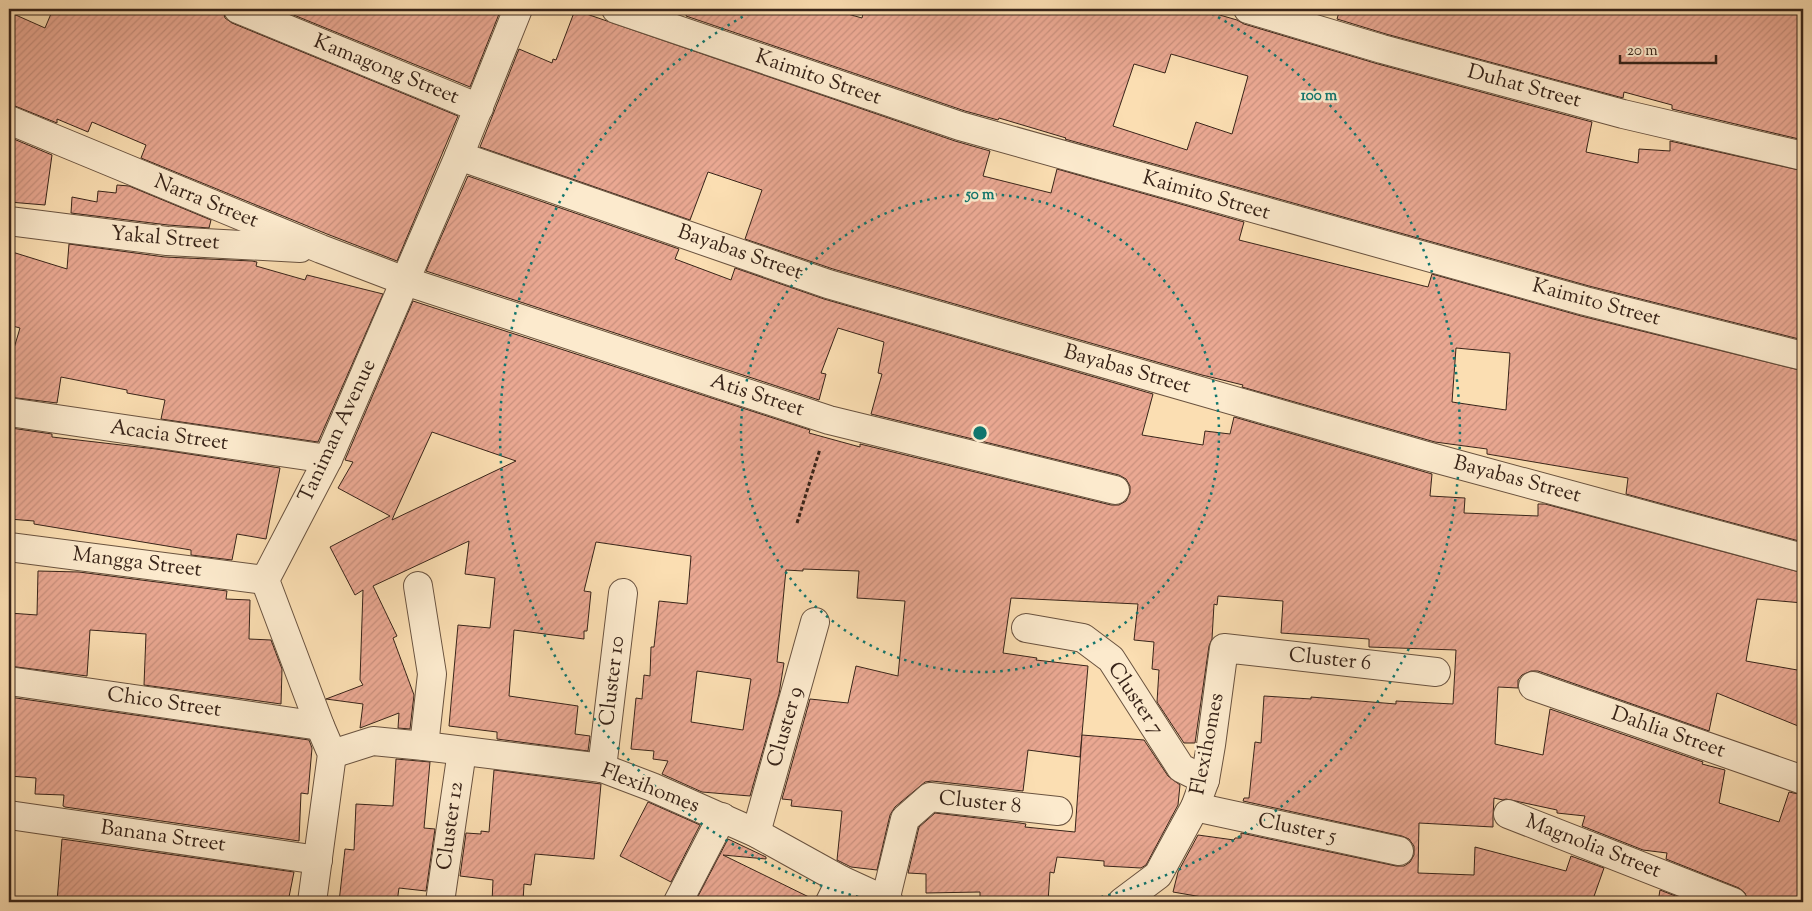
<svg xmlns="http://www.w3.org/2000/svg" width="1812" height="911" font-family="'Sorts Mill Goudy',serif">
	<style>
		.building { fill: url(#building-hatch); stroke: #382419; fill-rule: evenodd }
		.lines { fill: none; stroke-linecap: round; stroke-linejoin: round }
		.minor-casing { stroke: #69523f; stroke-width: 30 }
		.path { stroke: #382419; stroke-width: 3; stroke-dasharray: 4 2.5; stroke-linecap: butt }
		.minor { stroke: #fceacd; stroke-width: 28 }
		.ring { fill: none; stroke: #0f766e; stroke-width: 2.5; stroke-dasharray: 2.5 5 }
		.labels { text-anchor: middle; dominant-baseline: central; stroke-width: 5; stroke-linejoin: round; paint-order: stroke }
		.street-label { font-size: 21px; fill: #382419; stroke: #fceacd }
		.centre { fill: #0f766e; stroke: #fceacd; stroke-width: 2.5 }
		.ring-label { font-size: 15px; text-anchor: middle; font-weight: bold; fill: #0f766e; stroke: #fceacd; stroke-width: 5; stroke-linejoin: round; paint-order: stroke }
	</style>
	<defs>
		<pattern id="building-hatch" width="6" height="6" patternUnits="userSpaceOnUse" patternTransform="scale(1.25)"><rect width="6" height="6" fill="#eaa892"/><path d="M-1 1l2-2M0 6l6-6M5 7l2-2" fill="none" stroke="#c9907d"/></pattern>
	</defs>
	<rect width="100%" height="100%" fill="#fbdeb2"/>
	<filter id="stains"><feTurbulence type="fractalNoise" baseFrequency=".004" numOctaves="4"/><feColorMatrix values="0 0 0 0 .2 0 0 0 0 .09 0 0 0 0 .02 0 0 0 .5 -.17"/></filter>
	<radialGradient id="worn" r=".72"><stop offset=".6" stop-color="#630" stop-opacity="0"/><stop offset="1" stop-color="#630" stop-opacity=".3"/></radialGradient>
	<!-- building -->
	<g class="building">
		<path d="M53 9H223L225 18 232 23 458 116 397 261 327 234 141 158 146 145 92 122 88 132 57 119V123L15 106 9 105V12L45 28Z"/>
		<path d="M279 9H501L470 87Z"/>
		<path d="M688 9H830L862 18 864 9H1199L1237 20 1244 24 1378 64 1592 122 1586 152 1638 163 1639 149 1670 151V141L1803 171V340L1589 286 1065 139 1066 138 999 118 998 120 965 111 686 16ZM1171 54 1248 76 1232 134 1196 122 1187 150 1113 126 1134 64 1165 73Z"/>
		<path d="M1340 9H1803V140L1672 109V105L1624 92 1623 98 1386 34 1337 19Z"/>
		<path d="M575 10 955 141 990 151 983 176 1051 193 1057 169 1244 222 1239 240 1428 287 1432 274 1581 316 1803 371V518L1799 541 1626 494 1628 478 1487 454V449L1435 442 1242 387 1243 385 1202 375 833 269 745 239 762 190 708 172 690 220 480 147 519 49 552 63 553 59 556 60ZM1456 348 1510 353 1506 410 1452 402Z"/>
		<path d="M9 137 52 155 45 205 9 202Z"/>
		<path d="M468 176 679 249 675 259 731 280 735 268 824 299 1153 394 1142 435 1203 445 1205 431 1230 434 1234 417 1432 474 1430 496 1465 498 1464 513 1538 516V504H1545L1803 573V603L1757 599 1746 661 1803 671V728L1717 693 1709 731 1538 671H1531L1522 675 1518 680V688L1498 687 1495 744 1543 755 1550 709 1703 762 1702 764 1725 770 1719 803 1779 822 1789 792 1803 795V902H1748L1745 893 1739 888 1666 859 1667 853 1643 850 1582 826 1585 816 1557 813V810L1506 799 1503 800 1494 798 1493 816V827L1419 823 1418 873 1474 875 1475 847 1566 871 1571 856 1604 868 1592 902H1203L1202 897 1173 892 1178 872 1198 835 1234 840 1235 838H1241V833L1396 866H1404L1410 862 1414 855V846L1409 839 1402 836 1243 801 1244 798H1249L1255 742 1261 743 1264 696 1311 699V697L1396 704V701L1453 704 1456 650 1369 647V639L1281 633 1283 601 1218 596 1217 605 1214 604 1212 639 1209 646 1195 743H1184L1157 702 1159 670 1152 669 1154 642 1134 640 1138 604 1011 598 1003 653 1037 658 1036 660 1088 666 1080 757 1028 750 1023 791 932 781 925 782 895 807 890 815 877 870 851 867 837 860 842 811 791 806 792 800 782 799 810 699 848 703 856 666 898 676 905 601 857 598 859 571 803 569V571L786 570 777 662 784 663 779 694 750 796 702 792 662 774 668 761 653 759 654 751 631 749 636 698 642 699 644 675 650 676 651 647H654L659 601 687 604 691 556 596 542 584 591 591 592 587 631H584V639L514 630 509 696 578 706 575 734 590 736 588 751 497 739V732L449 726 458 625 490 628 495 578 465 574 469 541 373 586 397 636 393 638 414 695 410 729 398 728 399 713 360 728 363 704 326 699 363 685 360 680 363 590 355 595 330 547 390 516 338 488 353 462 345 460 413 301 810 430 809 433 860 447V444L1111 505H1119L1126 501 1130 493V486L1126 479 1119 475 871 414 882 374 878 373 884 342 838 328 821 373 826 374 819 400 426 271ZM432 432 516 461 392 520 395 513ZM697 671 751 679 743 730 691 722Z"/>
		<path d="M117 185 129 186 211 220 209 228 168 225 71 213 72 197 97 202 98 191 116 193Z"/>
		<path d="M69 244 165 257 252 261 257 262 256 266 305 280 307 275 383 294 318 442 161 419 165 400 127 393V390L61 377 57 403 9 397V365L20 328 9 325V251L67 269Z"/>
		<path d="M11 428 52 434V437L156 449 280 468 266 539 237 534 232 560 191 555V550L34 524V521L9 519V445Z"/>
		<path d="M38 571 79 572 227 591 226 599 250 600 249 639 271 640 282 669 281 704 144 685 146 634 90 630 87 676 9 666V613L37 615Z"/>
		<path d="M9 697 309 740 312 748 308 794 301 793 299 841 65 807 63 806 64 795 35 794 36 778 9 776Z"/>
		<path d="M1082 735 1144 740 1168 776 1180 785 1178 805 1146 865 1141 868 1104 866V861L1057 857 1054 873 1050 872 1048 902H980V892L926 893V874L908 873 919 827 935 813 1020 823 1026 824 1025 827 1075 832Z"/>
		<path d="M396 759 430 762 424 828 435 829 426 891 399 888 397 902H339L345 849 354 850 356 804 393 806Z"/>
		<path d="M494 770 601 784 594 859 535 854 531 885 524 884 523 902H492L493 880 460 876 466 833 481 834V831L489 832Z"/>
		<path d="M648 802 700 825 671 882 620 856Z"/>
		<path d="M62 839 294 872 288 902H57Z"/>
		<path d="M728 839 766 857V859L723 855 815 900 814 902H695Z"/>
		<path d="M1660 890 1691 902H1658Z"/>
	</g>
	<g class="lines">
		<!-- minor casing -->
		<g class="minor-casing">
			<g id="minor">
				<path d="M238 9 479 108"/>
				<path d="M616 9 960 126 1585 301 1803 356"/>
				<path d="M1248 9 1382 49 1623 114 1803 156"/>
				<path d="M9 120 321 249 405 281 829 420 1115 490"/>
				<path d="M459 156 828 284 1423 455 1803 558"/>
				<path d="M9 221 167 241 300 248"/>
				<path d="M9 412 328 459"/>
				<path d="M9 547 265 580"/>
				<path d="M418 586 432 674 424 746"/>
				<path d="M1026 628 1083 638 1111 659 1181 768 1205 780"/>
				<path d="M9 681 320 726"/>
				<path d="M1533 686 1803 780"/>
				<path d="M332 754 373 741 424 746 602 768 652 787 756 833 841 880 889 902"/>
				<path d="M602 768 623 593"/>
				<path d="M1195 807 1399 851"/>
				<path d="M1508 814 1733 902"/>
				<path d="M9 815 318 860"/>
				<path d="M756 833 815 622"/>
				<path d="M885 901 905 819 930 797 1058 811"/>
				<path d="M312 902 332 754 320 726 265 580 328 459 459 156 518 9"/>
				<path d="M440 902 462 751"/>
				<path d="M678 902 722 817"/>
				<path d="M830 902 841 880"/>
				<path d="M1122 902 1158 875 1195 807 1205 780 1211 745 1224 648 1436 672"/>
			</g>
		</g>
		<!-- path -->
		<path class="path" d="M797 523 820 449"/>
		<!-- minor -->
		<use href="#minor" class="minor"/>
	</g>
	<!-- distance rings -->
	<g class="ring">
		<circle cx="980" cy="433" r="239"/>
		<path d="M880 902A479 479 0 0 1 755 10M1205 10A479 479 0 0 1 1080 902"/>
	</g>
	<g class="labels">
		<!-- street labels -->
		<g class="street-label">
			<text transform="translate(386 70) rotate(22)">Kamagong Street</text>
			<text transform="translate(818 78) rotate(19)">Kaimito Street</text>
			<text transform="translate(1524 87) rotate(15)">Duhat Street</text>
			<text transform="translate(1206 196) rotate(16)">Kaimito Street</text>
			<text transform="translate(206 202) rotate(22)">Narra Street</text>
			<text transform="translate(165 239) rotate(5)">Yakal Street</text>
			<text transform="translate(740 253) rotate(19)">Bayabas Street</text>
			<text transform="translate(1596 303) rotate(15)">Kaimito Street</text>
			<text transform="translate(1127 370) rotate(16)">Bayabas Street</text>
			<text transform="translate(757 396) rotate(18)">Atis Street</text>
			<text transform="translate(338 431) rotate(-65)">Taniman Avenue</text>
			<text transform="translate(169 436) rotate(8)">Acacia Street</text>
			<text transform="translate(1517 480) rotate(15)">Bayabas Street</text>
			<text transform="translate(137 563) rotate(7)">Mangga Street</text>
			<text transform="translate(1330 660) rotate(6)">Cluster 6</text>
			<text transform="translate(613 681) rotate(-83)">Cluster 10</text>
			<text transform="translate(1135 699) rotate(56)">Cluster 7</text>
			<text transform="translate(164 703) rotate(8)">Chico Street</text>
			<text transform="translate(786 727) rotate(-74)">Cluster 9</text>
			<text transform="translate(1668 733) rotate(19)">Dahlia Street</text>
			<text transform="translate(1208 744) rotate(-79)">Flexihomes</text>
			<text transform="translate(650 789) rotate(21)">Flexihomes</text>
			<text transform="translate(980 803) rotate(6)">Cluster 8</text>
			<text transform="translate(451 826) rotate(-82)">Cluster 12</text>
			<text transform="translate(1297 829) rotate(12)">Cluster 5</text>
			<text transform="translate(163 837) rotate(8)">Banana Street</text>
			<text transform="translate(1593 847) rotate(21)">Magnolia Street</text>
		</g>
	</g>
	<circle cx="980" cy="433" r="8" class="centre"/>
	<g class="ring-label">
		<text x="1319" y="100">100 m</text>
		<text x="980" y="199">50 m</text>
	</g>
	<!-- margin -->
	<rect width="1812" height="911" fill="none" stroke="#fbdeb2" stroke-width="30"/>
	<rect x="10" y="10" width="1792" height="891" fill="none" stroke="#382419" stroke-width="2.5"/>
	<rect x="15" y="15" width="1782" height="881" fill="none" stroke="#382419"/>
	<!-- scale -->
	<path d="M1620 55v8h96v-8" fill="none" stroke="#382419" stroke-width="2.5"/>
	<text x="1627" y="55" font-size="15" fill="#382419" stroke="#fceacd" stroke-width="4" paint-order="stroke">20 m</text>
	<rect width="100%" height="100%" filter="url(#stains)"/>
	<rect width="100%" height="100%" fill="url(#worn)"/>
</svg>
